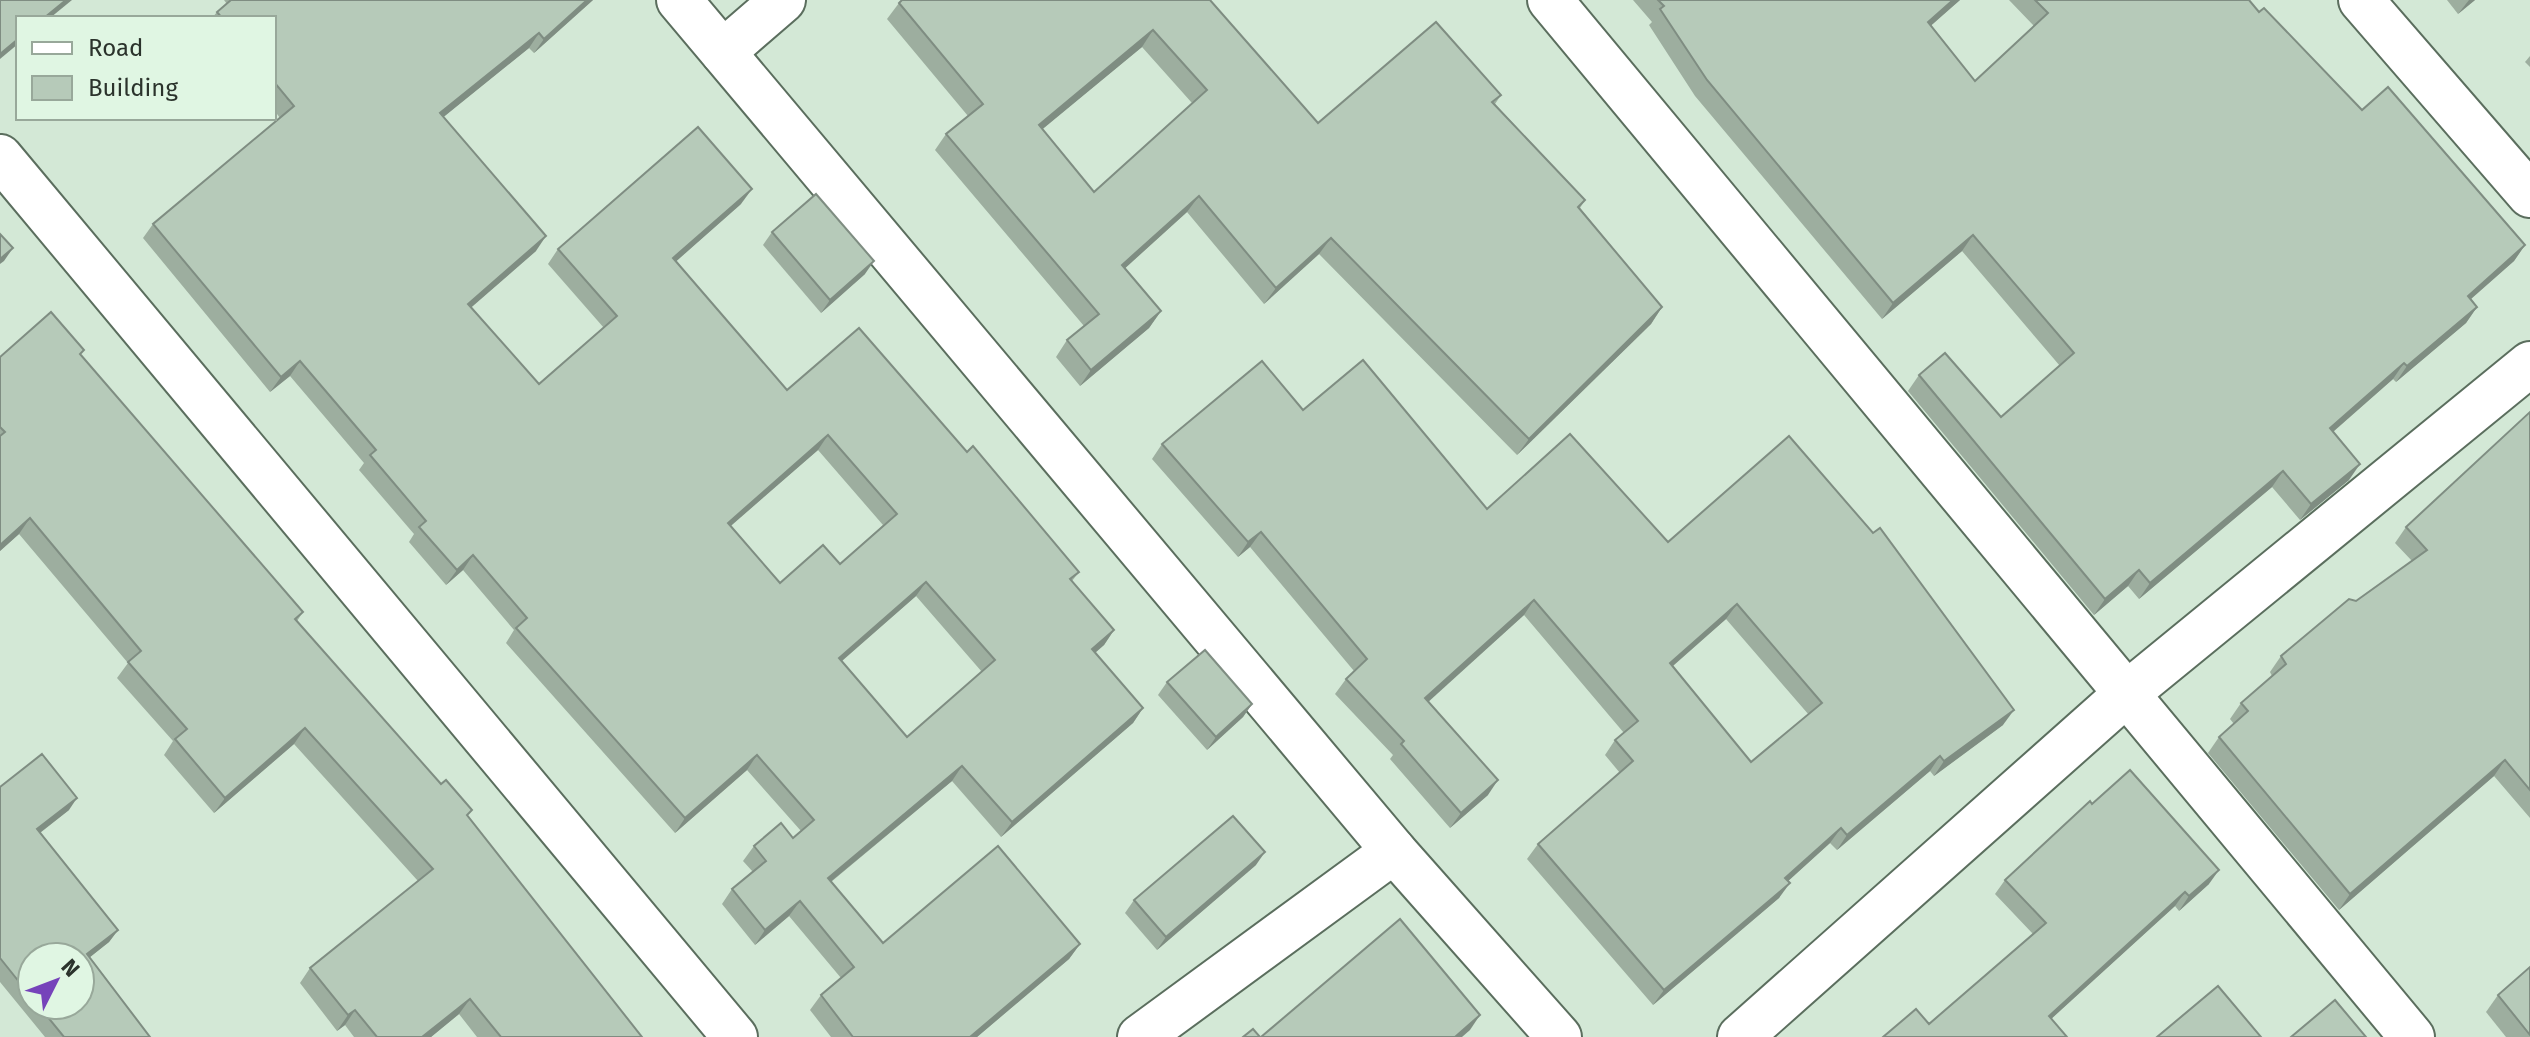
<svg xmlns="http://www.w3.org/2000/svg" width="2530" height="1037" font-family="'Fira Sans',sans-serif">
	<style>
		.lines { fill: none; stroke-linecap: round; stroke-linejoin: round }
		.minor-casing { stroke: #5b6e5e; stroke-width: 48 }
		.minor { stroke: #fff; stroke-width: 44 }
		.wall { fill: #9dae9f; fill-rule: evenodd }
		.shaded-wall { fill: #7f8d82 }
		.building { fill: #b6cab9; stroke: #7f8d82; stroke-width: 2; fill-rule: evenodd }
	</style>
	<rect width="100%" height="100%" fill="#d3e8d6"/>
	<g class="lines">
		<!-- minor casing -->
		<g class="minor-casing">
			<g id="minor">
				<path d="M679 0 1394 851 1559 1037"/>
				<path d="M1550 0 2412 1037"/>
				<path d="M2361 0 2530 195"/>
				<path d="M723 52 783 0"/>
				<path d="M0 157 735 1037"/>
				<path d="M1140 1037 1394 851"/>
				<path d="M1740 1037 2125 695 2530 364"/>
			</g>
		</g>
		<!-- minor -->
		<use href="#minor" class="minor"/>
	</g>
	<!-- wall -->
	<g class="wall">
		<path d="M224 0H593L534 53 529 48 443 117 536 251 471 307 539 384 604 328 548 264 558 249 741 204 676 261 787 390 967 452 1079 572 1072 581 1114 630 1104 645 1095 653 1143 708 1133 723 1001 837 952 781 831 882 883 943 1080 944 1069 959 977 1037H831L810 1010 821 995 841 978 789 916 755 945 722 904 732 889 753 872 743 861 754 846 793 838 801 831 747 770 675 833 506 643 514 630 463 570 446 585 409 542 414 534 359 470 364 463 290 376 270 392 143 238 153 224 280 118 274 110V18H212L217 12 227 4ZM818 450 883 525 840 564 780 583 730 526ZM916 596 982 672 907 737 842 661Z"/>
		<path d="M1210 0 1318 123 1501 95 1495 104 1585 200 1580 208 1662 307 1651 324 1517 455 1319 254 1264 304 1187 212 1125 268 1161 311 1149 328 1080 386 1056 357 1067 340 1084 326 935 150 946 134 968 116 887 19 899 3ZM1142 47 1192 103 1094 192 1042 129Z"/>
		<path d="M1633 0H1960L1931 25 1975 81 2034 26 2009 0H2249L2259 12 2362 110 2525 245 2514 261 2471 299 2477 307 2466 323 2396 382 2393 379 2333 432 2349 480 2300 520 2272 487 2139 599 2128 586 2094 615 1908 391 1919 375 2001 417 2060 366 1962 251 1882 319 1695 96 1649 25 1652 22Z"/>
		<path d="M2447 0H2475L2458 14Z"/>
		<path d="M2530 56V67L2525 62Z"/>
		<path d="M772 232 865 274 821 313 763 245Z"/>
		<path d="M81 355 303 612 297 621 468 816 642 1037H477L459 1014 431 1037H354L345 1025 337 1031 300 983 310 968 418 881 294 744 214 813 164 755 173 741 117 678 128 663 19 534 0 551V357Z"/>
		<path d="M1303 410 1487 509 1668 542 2003 725 1934 776 1930 771 1837 850 1830 843 1788 881 1779 898 1653 1005 1527 859 1538 844 1620 773 1605 755 1615 740 1624 733 1524 615 1428 701 1488 795 1450 828 1390 759 1393 755 1335 694 1346 679 1354 671 1250 547 1238 557 1152 459 1162 444ZM1726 619 1809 715 1751 762 1673 666Z"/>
		<path d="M2530 412V818L2494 776 2339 910 2208 753 2219 737 2234 724 2230 719 2241 703 2272 676 2270 672 2281 656 2412 561 2395 543 2406 527Z"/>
		<path d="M1167 682 1252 704 1243 717 1207 750 1158 695Z"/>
		<path d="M0 787 69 810 40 833 118 930 109 942 90 957 150 1037H45L0 982ZM32 957 80 1005H32Z"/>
		<path d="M2092 804 2209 884 2179 911 2175 906 2051 1019 1929 1024 2033 934 1995 894 2005 880Z"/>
		<path d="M1256 865 1157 950 1125 913 1134 900Z"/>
		<path d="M2530 967V1037H2506L2486 1012 2498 995Z"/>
	</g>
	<!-- shaded-wall -->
	<g class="shaded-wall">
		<path d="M66 0H72L50 18H44Z"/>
		<path d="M587 0H593L534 53 544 39Z"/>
		<path d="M1953 0H1960L1917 38 1928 22Z"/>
		<path d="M2469 0H2475L2458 14Z"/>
		<path d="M1153 30 1142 47 1027 142 1039 125Z"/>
		<path d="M539 33 529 48 430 128 440 113Z"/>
		<path d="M18 39V44L0 59V54Z"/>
		<path d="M752 189 741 204 663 273 673 258Z"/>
		<path d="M1199 196 1187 212 1111 281 1122 265Z"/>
		<path d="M1973 235 1962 251 1882 319 1893 303Z"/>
		<path d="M546 236 536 251 458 319 468 304Z"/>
		<path d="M1331 238 1319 254 1264 304 1276 288Z"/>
		<path d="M2525 245 2514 261 2456 312 2468 296Z"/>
		<path d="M13 248 4 261 0 264V259Z"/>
		<path d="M874 261 865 274 821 313 830 300Z"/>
		<path d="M1662 307 1651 324 1517 455 1529 439Z"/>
		<path d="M2477 307 2466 323 2396 382 2407 366Z"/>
		<path d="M1161 311 1149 328 1080 386 1091 370Z"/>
		<path d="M300 361 290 376 270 392 281 377Z"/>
		<path d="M2404 363 2393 379 2319 444 2330 428Z"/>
		<path d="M828 435 818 450 717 538 728 523Z"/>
		<path d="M2360 464 2349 480 2300 520 2311 504Z"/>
		<path d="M2283 471 2272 487 2139 599 2150 583Z"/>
		<path d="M30 518 19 534 0 551V545Z"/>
		<path d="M1261 532 1250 547 1238 557 1248 542Z"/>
		<path d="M473 555 463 570 446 585 457 570Z"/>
		<path d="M2139 570 2128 586 2094 615 2105 599Z"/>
		<path d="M926 582 916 596 828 673 839 658Z"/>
		<path d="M1534 600 1524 615 1415 714 1425 698Z"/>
		<path d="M1737 604 1726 619 1659 678 1670 663Z"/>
		<path d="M1114 630 1104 645 1082 664 1092 649Z"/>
		<path d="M1252 704 1243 717 1207 750 1216 737Z"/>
		<path d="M1143 708 1133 723 1001 837 1012 822Z"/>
		<path d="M2014 710 2003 725 1934 776 1944 761Z"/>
		<path d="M305 728 294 744 214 813 225 798Z"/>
		<path d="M757 755 747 770 675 833 685 818Z"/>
		<path d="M1940 756 1930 771 1837 850 1847 835Z"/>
		<path d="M2505 760 2494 776 2339 910 2350 894Z"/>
		<path d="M962 766 952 781 817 893 828 878Z"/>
		<path d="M1498 780 1488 795 1450 828 1461 813Z"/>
		<path d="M77 798 69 810 28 842 37 829Z"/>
		<path d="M1841 828 1830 843 1775 893 1785 878Z"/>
		<path d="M1265 852 1256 865 1157 950 1166 937Z"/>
		<path d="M2219 870 2209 884 2179 911 2189 896Z"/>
		<path d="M1790 883 1779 898 1653 1005 1664 990Z"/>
		<path d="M2185 892 2175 906 2039 1030 2049 1016Z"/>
		<path d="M800 901 789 916 755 945 765 930Z"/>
		<path d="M118 930 109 942 80 965 87 954Z"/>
		<path d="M1080 944 1069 959 977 1037H970Z"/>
		<path d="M470 999 459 1014 431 1037H422Z"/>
		<path d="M355 1010 345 1025 337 1031 348 1015Z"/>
		<path d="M1480 1015 1470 1030 1462 1037H1455Z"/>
	</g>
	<!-- building -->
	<g class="building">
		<path d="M0 0H66L44 18H18V39L0 54Z"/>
		<path d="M231 0H587L544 39 539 33 440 113 546 236 468 304 539 384 617 316 558 249 698 127 752 189 673 258 787 390 859 328 967 452 973 446 1079 572 1070 579 1114 630 1092 649 1143 708 1012 822 962 766 828 878 883 943 998 846 1080 944 970 1037H853L821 995 854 967 800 901 765 930 732 889 766 861 754 846 781 823 793 838 814 820 757 755 685 818 516 628 527 618 473 555 457 570 419 527 426 521 370 455 376 450 300 361 281 377 153 224 294 106 274 82V18H222L217 12ZM828 435 897 514 840 564 823 545 780 583 728 523ZM926 582 995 660 907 737 839 658Z"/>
		<path d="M902 0H1210L1318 123 1436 22 1501 95 1492 102 1585 200 1578 207 1662 307 1529 439 1331 238 1276 288 1199 196 1122 265 1161 311 1091 370 1067 340 1099 314 946 134 983 104 899 3ZM1153 30 1207 90 1094 192 1039 125Z"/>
		<path d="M1658 0H1953L1928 22 1975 81 2048 13 2035 0H2249L2259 12 2264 8 2362 110 2388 87 2525 245 2468 296 2477 307 2407 366 2404 363 2330 428 2360 464 2311 504 2283 471 2150 583 2139 570 2105 599 1919 375 1945 353 2001 417 2074 353 1973 235 1893 303 1707 80 1660 9 1664 6Z"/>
		<path d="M816 194 874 261 830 300 772 232Z"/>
		<path d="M0 234 13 248 0 259Z"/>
		<path d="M51 312 84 350 80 354 303 612 295 619 441 784 446 780 472 810 467 815 642 1037H501L470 999 422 1037H377L355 1010 348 1015 310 968 433 869 305 728 225 798 175 739 187 729 128 662 141 651 30 518 0 545V436L5 432 0 427V357Z"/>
		<path d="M1363 360 1487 509 1570 434 1668 542 1789 436 1873 533 1880 528 2014 710 1944 761 1940 756 1847 835 1841 828 1785 878 1790 883 1664 990 1538 844 1633 761 1615 740 1638 721 1534 600 1425 698 1498 780 1461 813 1401 744 1404 741 1346 679 1367 659 1261 532 1248 542 1162 444 1262 361 1303 410ZM1737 604 1822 703 1751 762 1670 663Z"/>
		<path d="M2530 412V790L2505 760 2350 894 2219 737 2248 711 2241 703 2286 664 2281 656 2349 599 2356 601 2427 550 2406 527Z"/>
		<path d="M1205 650 1252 704 1216 737 1167 682Z"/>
		<path d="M42 754 77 798 37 829 118 930 87 954 150 1037H64L38 1005H80V957H32V998L0 958V787Z"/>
		<path d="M2130 770 2219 870 2189 896 2185 892 2049 1016 2067 1037H1883L1916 1009 1929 1024 2046 923 2005 880 2090 801 2092 804Z"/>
		<path d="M1233 816 1265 852 1166 937 1134 900Z"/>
		<path d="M1400 919 1480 1015 1455 1037H1261Z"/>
		<path d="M2530 967V1035L2498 995Z"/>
		<path d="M2218 986 2261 1037H2157Z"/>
		<path d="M2335 1000 2366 1037H2291Z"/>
		<path d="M1253 1029 1260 1037H1243Z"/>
	</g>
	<!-- legend -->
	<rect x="16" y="16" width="260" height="104" fill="#e0f6e3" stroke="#98a89a" stroke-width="2"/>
	<rect x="32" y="42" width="40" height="12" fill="#ffffff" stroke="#98a89a" stroke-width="2"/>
	<text x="88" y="56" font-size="24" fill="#2b332c">Road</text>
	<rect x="32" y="76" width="40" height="24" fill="#b6cab9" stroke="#98a89a" stroke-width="2"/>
	<text x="88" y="96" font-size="24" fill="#2b332c">Building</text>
	<!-- north arrow -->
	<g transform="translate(56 981) rotate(48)"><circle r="38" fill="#e0f6e3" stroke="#98a89a" stroke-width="2"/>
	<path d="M0-6L14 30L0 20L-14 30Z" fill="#7643ba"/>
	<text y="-12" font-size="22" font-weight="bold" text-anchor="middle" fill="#2b332c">N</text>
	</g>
</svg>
